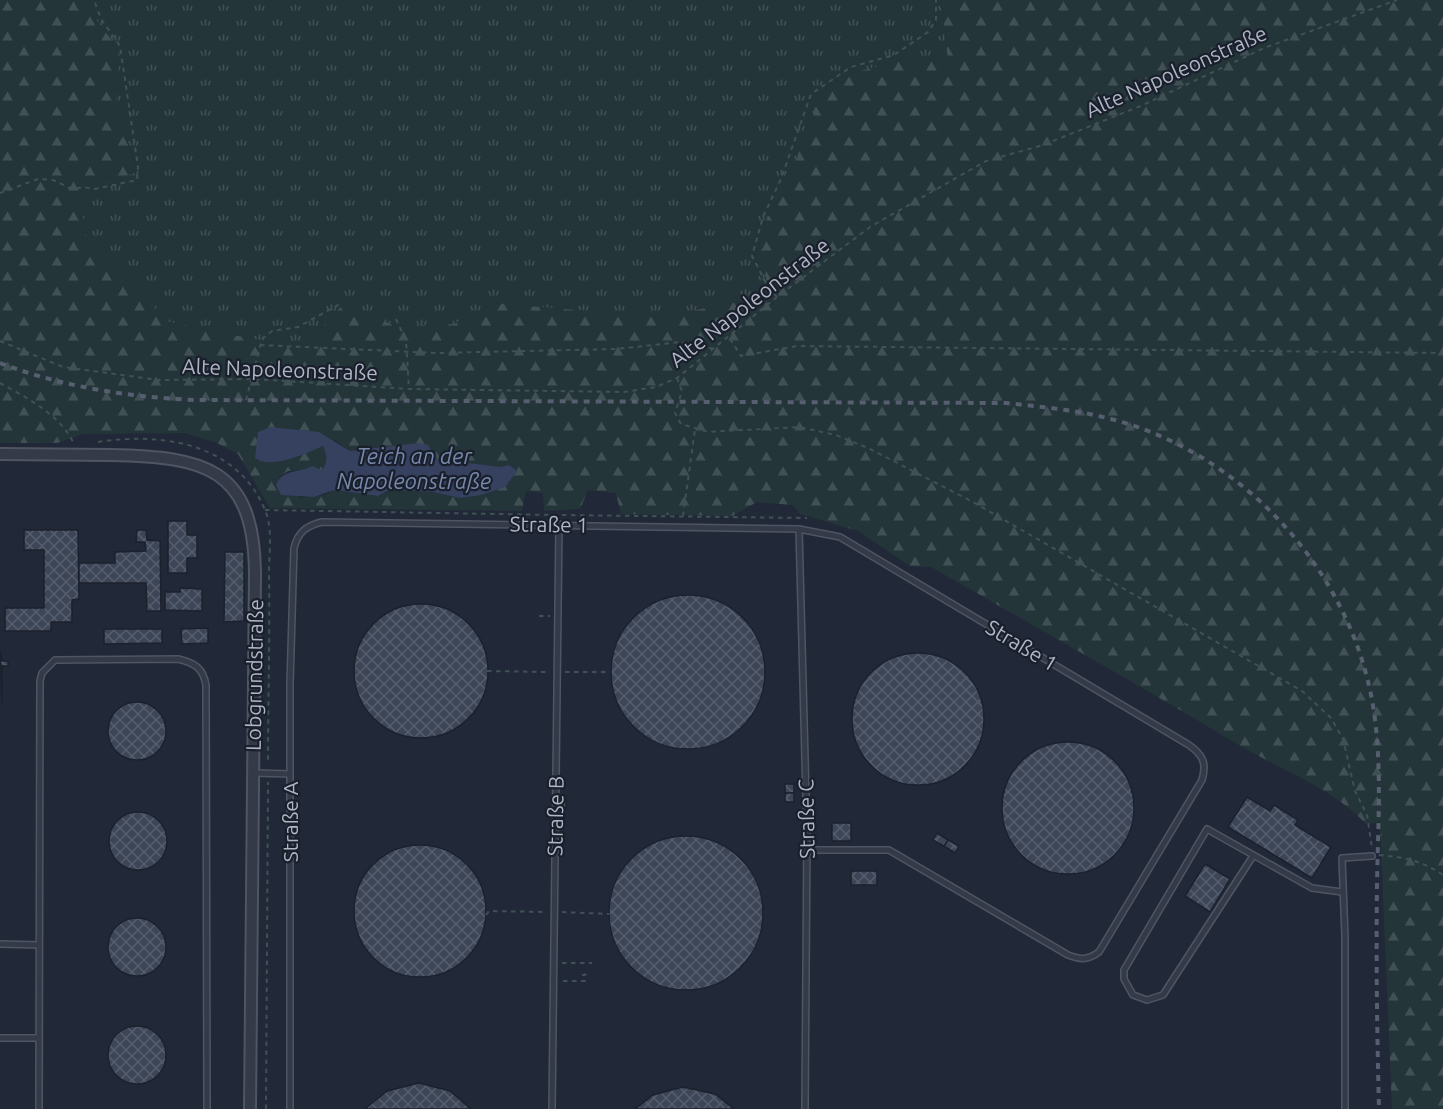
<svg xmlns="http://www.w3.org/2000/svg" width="1443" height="1109" font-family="Ubuntu,sans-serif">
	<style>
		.grass { fill: url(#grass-tufts) }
		.forest { fill: url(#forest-firs); fill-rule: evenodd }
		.water { fill: #35415e }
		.building { fill: url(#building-cross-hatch); stroke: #1c212e; stroke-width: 1.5 }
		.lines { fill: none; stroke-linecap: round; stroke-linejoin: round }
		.service-casing { stroke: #4f5562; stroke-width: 8 }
		.minor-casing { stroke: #4f5562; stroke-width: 14 }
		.path { stroke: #405155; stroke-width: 2; stroke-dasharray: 4.5 4.5; stroke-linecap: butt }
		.service { stroke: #343a47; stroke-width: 5 }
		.minor { stroke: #343a47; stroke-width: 10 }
		.rail { stroke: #565e6f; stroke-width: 4; stroke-dasharray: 6 6; stroke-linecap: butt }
		.labels { text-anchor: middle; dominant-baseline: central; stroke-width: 4.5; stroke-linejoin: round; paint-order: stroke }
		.street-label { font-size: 21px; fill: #afb5c4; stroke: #1a1f2c }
		.water-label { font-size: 22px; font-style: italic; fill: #7788ac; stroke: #1a1f2c }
	</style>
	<defs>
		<pattern id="grass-tufts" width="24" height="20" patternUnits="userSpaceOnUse" patternTransform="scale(1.5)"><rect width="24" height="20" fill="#243539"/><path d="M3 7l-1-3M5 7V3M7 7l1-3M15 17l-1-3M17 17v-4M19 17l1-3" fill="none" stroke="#415054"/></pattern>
		<pattern id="forest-firs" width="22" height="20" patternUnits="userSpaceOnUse" patternTransform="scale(1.5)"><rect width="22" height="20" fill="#243539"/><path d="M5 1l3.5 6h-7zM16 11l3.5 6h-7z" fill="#415054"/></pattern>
		<pattern id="building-cross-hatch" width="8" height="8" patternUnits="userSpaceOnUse" patternTransform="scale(1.5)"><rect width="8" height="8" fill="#3d4657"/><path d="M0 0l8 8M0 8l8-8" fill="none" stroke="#565e6e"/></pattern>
	</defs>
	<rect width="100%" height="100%" fill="#212837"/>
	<!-- grass -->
	<path class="grass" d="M81 0H941L948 61 913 58 843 75 814 97V129L801 140 793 176 776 193 755 255 776 295 659 317 494 303 454 324 395 326 344 303 304 349 169 322 87 242 79 192 137 171 115 104 120 51Z"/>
	<!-- forest -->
	<path class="forest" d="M0 0H81L120 51 115 104 137 172 79 192 87 242 169 322 304 349 344 303 395 326 454 324 494 303 659 317 775 295 755 256 776 193 793 176 801 140 814 129V97L843 75 913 58 948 61 941 0H1443V1109H1392L1380 822 1366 824C1333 788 1281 770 1239 745 1137 684 1034 626 931 567L910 566 858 531 801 514 793 505 757 502 732 516 621 514 616 493 588 490 580 509 544 511 543 493 526 491 522 511 270 508 238 454 217 443 185 433 83 434 57 443H0ZM335 440 350 451 428 445 437 459 500 467 509 465 460 498 433 492 389 490 377 496 334 490 324 495 300 498 279 477 288 471 322 470C329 463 327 455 324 446L275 462Z"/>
	<!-- water -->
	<path class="water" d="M270 427 319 432 350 451 418 443 428 445 437 459 500 467 509 465 517 471 505 487 481 495 460 498 433 492 389 490 378 496 334 490 314 497 281 495 276 485C283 468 298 474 312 466L322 470C328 463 327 454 323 446 307 453 271 470 255 458L258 432Z"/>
	<!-- building -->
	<g class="building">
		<path d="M168 521H187V535H197V558H187V573H168Z"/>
		<path d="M24 530H78L79 599 72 600V622H51V631H5V608H44V550H24Z"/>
		<path d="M137 530H146L147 540 160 541 161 611H147L146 583H79V563H115V552L146 551 145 542H136Z"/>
		<path d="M225 552H244V621L224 622Z"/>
		<path d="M180 588 202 589V611L165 610V592H180Z"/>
		<circle cx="688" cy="672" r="77"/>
		<circle cx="421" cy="671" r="67"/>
		<path d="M208 628V643L182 644 181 629Z"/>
		<path d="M104 629H162V643L104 644Z"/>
		<path d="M0 651 2 661H8V666H2V703Z"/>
		<circle cx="918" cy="719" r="66"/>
		<circle cx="137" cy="731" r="29"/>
		<circle cx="1068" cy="808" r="66"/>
		<rect x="785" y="784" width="9" height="9"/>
		<rect x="785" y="793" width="9" height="9"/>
		<rect x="561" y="796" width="5" height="12"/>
		<path d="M1247 797 1270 811 1274 805 1298 820 1295 825 1331 847 1312 878 1228 827Z"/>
		<circle cx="138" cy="841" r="29"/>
		<rect x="832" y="823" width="19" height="18"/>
		<path d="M937 833 948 840 944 846 933 840Z"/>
		<circle cx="686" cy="913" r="77"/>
		<path d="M948 840 959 846 955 853 944 846Z"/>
		<circle cx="420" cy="911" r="66"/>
		<path d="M1205 864 1230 879 1210 912 1185 896Z"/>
		<rect x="851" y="871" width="26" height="14"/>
		<circle cx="137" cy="947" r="29"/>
		<circle cx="137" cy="1055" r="29"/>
		<path d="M419 1083 450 1091 471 1109H365L387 1091Z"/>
		<path d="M683 1087 715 1094 734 1109H635L653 1095Z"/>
	</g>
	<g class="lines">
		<!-- service casing -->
		<g class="service-casing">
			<g id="service">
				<path d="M799 529 807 835 805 1109"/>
				<path d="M253 773 290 774"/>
				<path d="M1253 856 1163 995 1147 1000 1133 995 1124 979V970L1207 829 1312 888 1342 892"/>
				<path d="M0 944 39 945"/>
				<path d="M0 1038H38"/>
				<path d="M39 1109 40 681 42 673 55 660 178 659C195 663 203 668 206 685L207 1109"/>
				<path d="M290 1109V684L294 548C298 532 306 526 322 522L799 529 840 537 1189 745C1203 755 1207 763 1202 780L1099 952C1088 960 1081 960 1068 955L889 850H807"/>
				<path d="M552 1109 559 524"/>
				<path d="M1345 1109V937L1342 858 1372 856"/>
			</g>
		</g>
		<!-- minor casing -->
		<g class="minor-casing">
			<path id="minor" d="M0 454C37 454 74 455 111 455 204 457 254 467 255 573L250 1109"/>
		</g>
		<!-- path -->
		<g class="path">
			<path d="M0 193 38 179 53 180 72 189 83 187 95 189 137 180 138 167 120 46 101 19 94 0"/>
			<path d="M777 297 769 289 752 256 763 217 781 179 811 94 851 67 894 55 928 32 936 20V0"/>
			<path d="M396 319 406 341 409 389"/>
			<path d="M730 339 741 356 797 346 1443 353"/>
			<path d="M0 341 63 367 159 380 253 379 409 389 624 392 656 387 677 378 777 297 870 227 986 161 1043 145 1143 105 1264 48 1397 0"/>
			<path d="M260 345 436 353 616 349 681 342 715 349"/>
			<path d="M677 378 682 391 675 413 681 424 709 432 799 427 836 435 868 448 973 502 1302 691 1331 718 1343 739 1355 791 1367 815 1372 848"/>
			<path d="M0 383C26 397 60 415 73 442"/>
			<path d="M246 400 262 339 272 331 298 327 340 304"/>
			<path d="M98 442C162 432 237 443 265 510 273 528 269 553 269 573 270 637 268 701 268 764"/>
			<path d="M265 510 556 515"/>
			<path d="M562 515 807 518"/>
			<path d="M683 516 695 429"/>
			<path d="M539 616H550"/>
			<path d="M487 671 548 672"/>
			<path d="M565 672H610"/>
			<path d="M1379 855C1403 857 1423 861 1443 875"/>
			<path d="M562 912 609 914"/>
			<path d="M486 915 489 911 547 912"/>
			<path d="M562 963H592"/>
			<path d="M582 975 591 974"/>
			<path d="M563 981H585L584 975"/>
			<path d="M266 1109 268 782"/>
		</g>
		<!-- service -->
		<use href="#service" class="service"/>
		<!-- minor -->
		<use href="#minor" class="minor"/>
		<!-- rail -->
		<path class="rail" d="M0 363C63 387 128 397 195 400L1006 403C1042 407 1077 410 1111 419 1246 454 1354 575 1374 712 1382 768 1378 826 1377 883 1376 958 1377 1033 1379 1109"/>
	</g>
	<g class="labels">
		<!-- street labels -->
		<g class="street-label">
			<text transform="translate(1176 71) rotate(-24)">Alte Napoleonstraße</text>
			<text transform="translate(749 302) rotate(-38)">Alte Napoleonstraße</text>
			<text transform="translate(280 369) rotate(2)">Alte Napoleonstraße</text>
			<text transform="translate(549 524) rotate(1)">Straße 1</text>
			<text transform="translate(1022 645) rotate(31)">Straße 1</text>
			<text transform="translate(254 675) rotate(-89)">Lobgrundstraße</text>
			<text transform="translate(555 816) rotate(-89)">Straße B</text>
			<text transform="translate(806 819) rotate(-91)">Straße C</text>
			<text transform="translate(290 822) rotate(-90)">Straße A</text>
		</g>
		<!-- water labels -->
		<g class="water-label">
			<text x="414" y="455">Teich an der<tspan x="414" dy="25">Napoleonstraße</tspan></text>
		</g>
	</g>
</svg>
